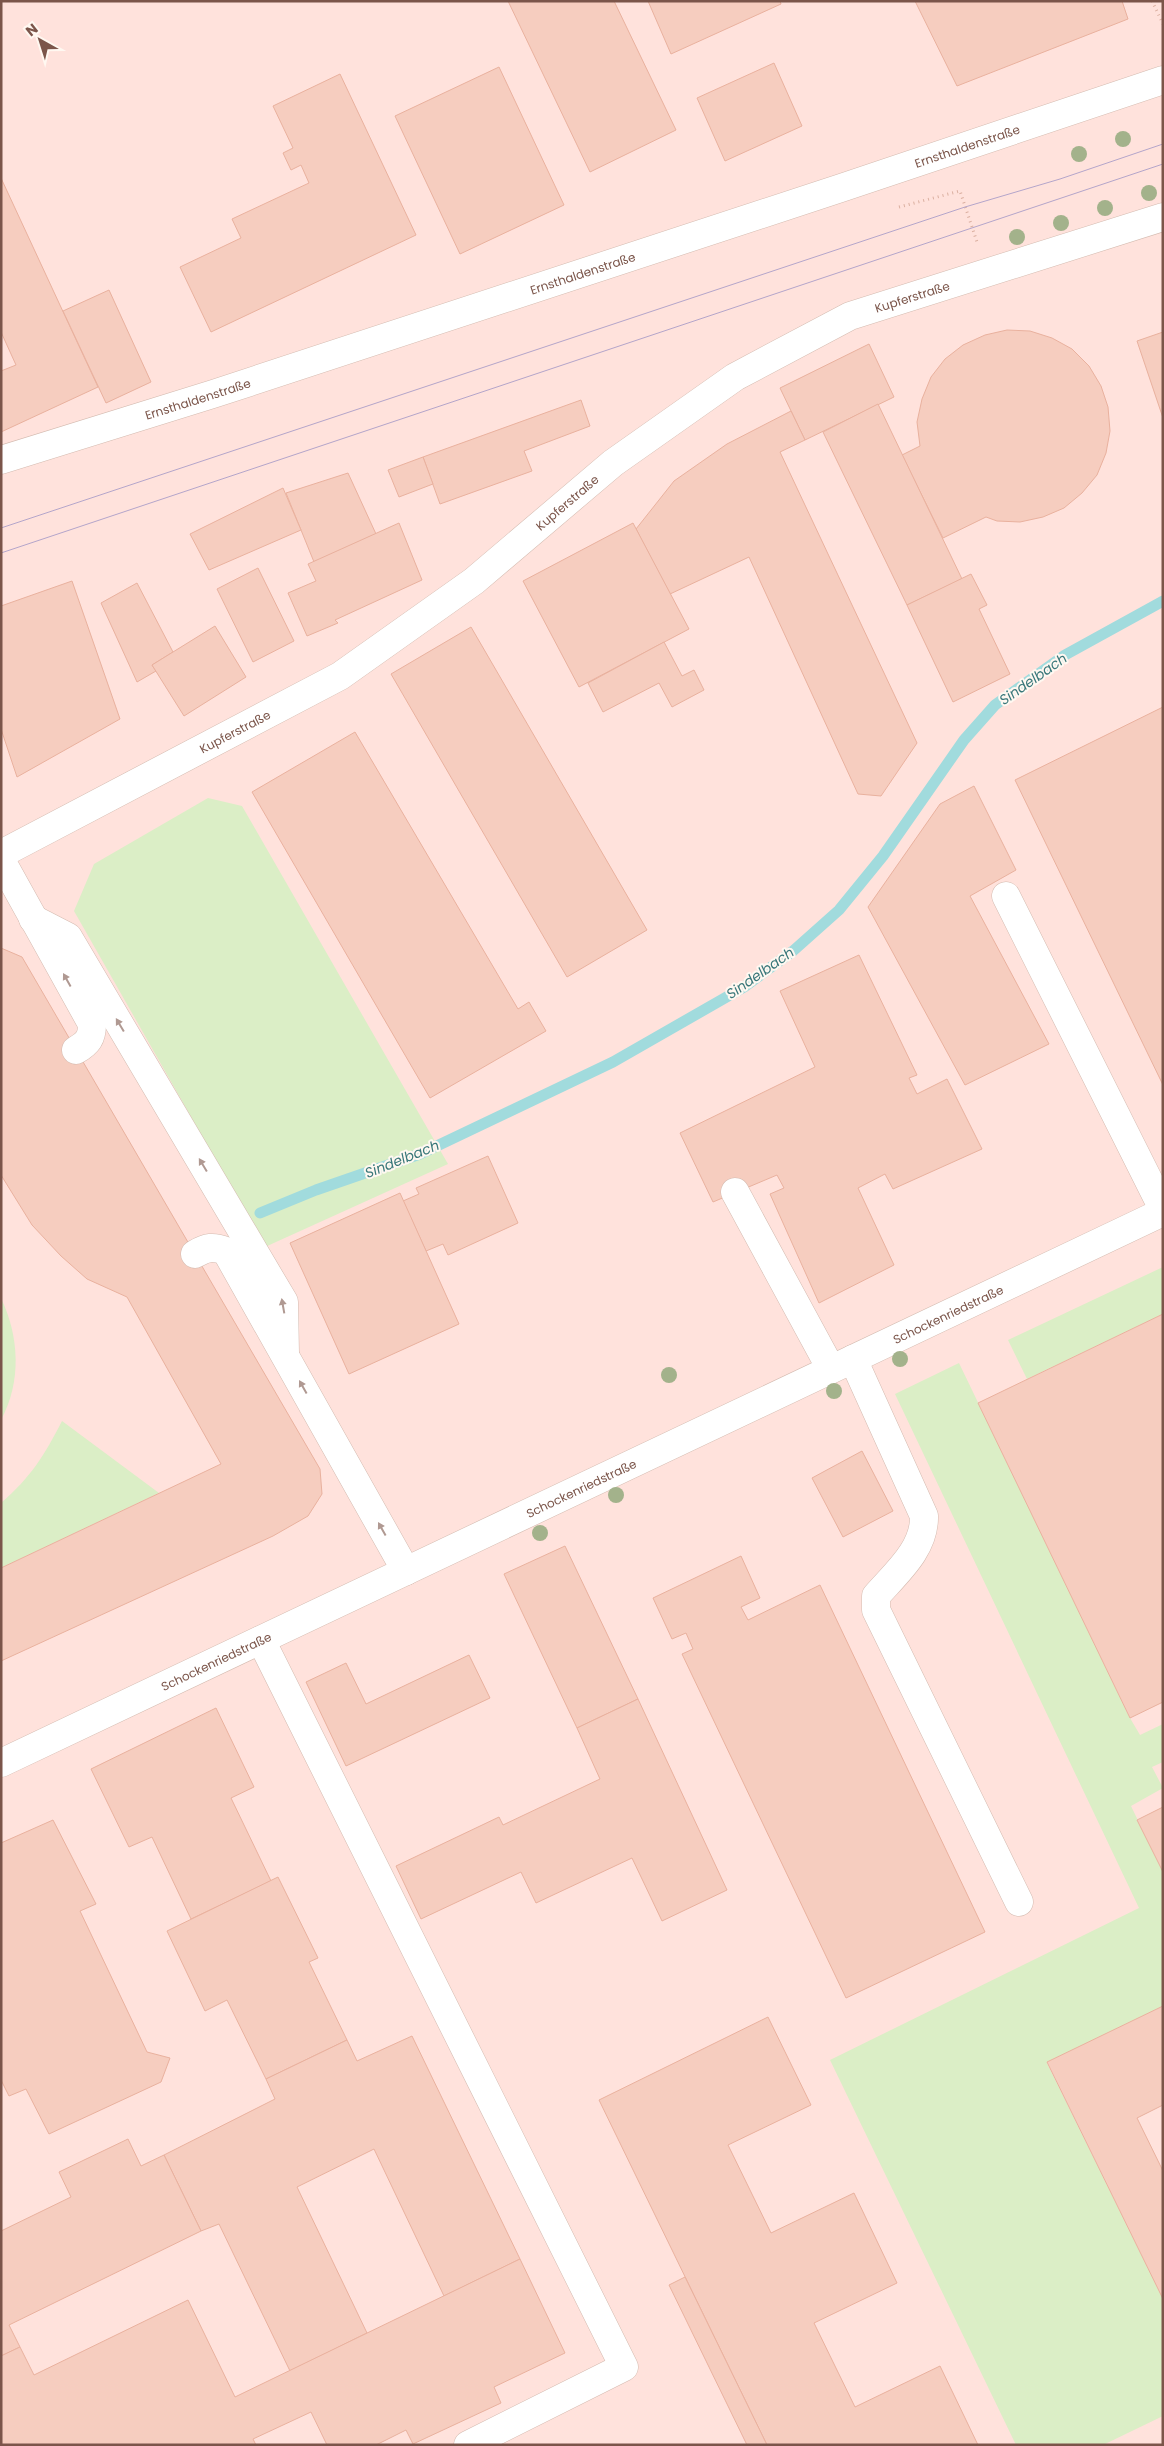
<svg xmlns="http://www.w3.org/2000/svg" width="1164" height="2446" font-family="Poppins,sans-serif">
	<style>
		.commercial { fill: #ffe2dc }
		.green { fill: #dbeec6 }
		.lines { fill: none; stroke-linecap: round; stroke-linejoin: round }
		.stream { stroke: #a1dbdd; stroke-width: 11 }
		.building { fill: #f6cdbf; stroke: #e9b19e }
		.minor-casing { stroke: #d4bbb0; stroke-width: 29 }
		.path { stroke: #dbb0a1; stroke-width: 3; stroke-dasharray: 1 4; stroke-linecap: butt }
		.minor { stroke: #fff; stroke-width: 28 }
		.tram { stroke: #b4a5ca; stroke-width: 1 }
		.tree { fill: #a3b28b }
		.oneway { fill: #b09992 }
		.labels { text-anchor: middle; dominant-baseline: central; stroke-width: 4; stroke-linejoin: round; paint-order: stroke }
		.street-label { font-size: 12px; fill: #7b554a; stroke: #fff8f1 }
		.water-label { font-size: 14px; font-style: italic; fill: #39777a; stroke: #fff8f1 }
	</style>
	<rect width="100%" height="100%" fill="#fef3e9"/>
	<!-- commercial -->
	<rect class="commercial" x="1" y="1" width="1162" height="2444"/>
	<!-- green -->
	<g class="green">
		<path d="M208 798 242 806 448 1164 265 1247 74 911 94 864Z"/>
		<path d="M1163 1267V1314L1027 1379 1008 1340Z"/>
		<path d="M1 1298C19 1336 22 1381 1 1420Z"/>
		<path d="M959 1363 1130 1718 1140 1735 1163 1724V1762L1152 1767 1163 1788 1131 1806 1163 1872V2006L1047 2063 1163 2299V2416L1103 2445H1016L830 2060 1139 1908 895 1394Z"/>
		<path d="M62 1421 159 1493 1 1568V1503C31 1477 44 1456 62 1421Z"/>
	</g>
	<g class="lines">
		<!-- stream -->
		<path class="stream" d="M260 1213 316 1190 420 1154 613 1062 744 987 793 951 839 910 883 856 964 740 995 705 1065 655 1163 601"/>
	</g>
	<!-- building -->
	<g class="building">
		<path d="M508 1H614L676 130 590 172Z"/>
		<path d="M648 1H780L781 4 671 54Z"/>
		<path d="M915 1H1122L1128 19 957 86Z"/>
		<path d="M774 63 802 126 725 161 697 98Z"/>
		<path d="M499 67 564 205 460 254 395 116Z"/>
		<path d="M340 74 416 235 211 332 180 267 241 238 232 219 309 183 301 165 291 170 283 153 293 148 273 106Z"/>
		<path d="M1 178 98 387 1 432V371L16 365 1 332Z"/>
		<path d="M109 290 151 382 106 403 63 311Z"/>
		<path d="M1007 330 1030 331 1052 338 1072 349 1089 366 1101 386 1108 407 1110 431 1106 453 1097 475 1082 493 1064 508 1043 517 1020 522 997 521 986 517 943 538 902 455 920 446 917 422 922 399 931 377 945 359 963 345 985 335Z"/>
		<path d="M1163 332V418L1137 341Z"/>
		<path d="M869 344 894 397 805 440 780 388Z"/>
		<path d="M581 400 590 426 524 451 532 471 440 504 423 457Z"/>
		<path d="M878 404 962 579 907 605 823 432Z"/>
		<path d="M791 411 805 440 780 452 917 743 881 796 858 794 749 557 670 594 636 529 674 481 727 444Z"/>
		<path d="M423 457 433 484 399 497 388 470Z"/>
		<path d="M348 473 376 534 314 562 286 493Z"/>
		<path d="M283 488 301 530 209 570 190 534Z"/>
		<path d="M399 523 422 580 335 620 338 623 307 636 288 593 316 581 308 564Z"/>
		<path d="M633 523 689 629 579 687 523 581Z"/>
		<path d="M258 568 294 641 253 662 217 589Z"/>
		<path d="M971 574 987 605 979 609 1010 674 953 702 907 605Z"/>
		<path d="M72 581 120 719 17 777 1 729V606Z"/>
		<path d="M137 583 173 652 152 665 156 671 137 682 101 603Z"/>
		<path d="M215 626 246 677 184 716 152 665Z"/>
		<path d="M471 627 647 930 567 977 391 674Z"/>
		<path d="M664 642 682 676 694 670 704 690 672 707 659 683 603 712 588 683Z"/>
		<path d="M1163 707V1085L1015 780Z"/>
		<path d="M355 732 518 1009 529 1002 546 1031 430 1098 252 792Z"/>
		<path d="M974 786 1016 870 970 896 1049 1044 965 1085 868 907 940 804Z"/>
		<path d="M1 948 22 957 320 1469 322 1494 308 1516 273 1536 1 1661V1568L221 1464 127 1297 87 1279 61 1256 32 1225 1 1175Z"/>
		<path d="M859 955 917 1075 909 1078 917 1094 947 1079 982 1149 893 1189 885 1174 858 1188 894 1265 819 1303 770 1194 784 1188 777 1175 713 1202 680 1133 815 1067 780 991Z"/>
		<path d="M488 1156 518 1223 448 1255 443 1244 426 1251 403 1201 419 1194 416 1188Z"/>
		<path d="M400 1193 459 1324 349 1374 290 1243Z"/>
		<path d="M1163 1314V1702L1130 1718 978 1403Z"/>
		<path d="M862 1451 893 1511 843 1537 812 1478Z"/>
		<path d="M565 1546 638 1699 577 1728 504 1574Z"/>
		<path d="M741 1556 760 1598 741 1607 748 1620 820 1585 985 1932 846 1998 682 1654 693 1649 686 1633 672 1639 653 1598Z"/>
		<path d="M469 1655 490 1698 346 1766 306 1682 346 1663 366 1704Z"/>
		<path d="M638 1699 727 1890 662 1921 632 1858 536 1903 521 1872 421 1919 396 1866 499 1817 503 1825 600 1779 577 1728Z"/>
		<path d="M216 1708 254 1787 231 1798 271 1881 191 1919 152 1837 129 1847 91 1769Z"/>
		<path d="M1163 1807V1872L1137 1820Z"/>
		<path d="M53 1820 96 1904 80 1911 147 2052 170 2058 161 2082 49 2134 26 2089 9 2096 1 2080V1843Z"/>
		<path d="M278 1877 318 1958 309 1962 347 2040 266 2079 227 2000 205 2011 167 1931Z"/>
		<path d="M1163 2006V2105L1137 2118 1163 2171V2299L1047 2062Z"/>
		<path d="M768 2017 811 2105 728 2145 771 2233 854 2193 897 2283 814 2323 855 2407 940 2366 978 2445H767L599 2100Z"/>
		<path d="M412 2036 520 2259 444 2296 374 2149 297 2187 367 2333 290 2371 219 2224 201 2231 164 2155 275 2099 266 2079 347 2040 357 2061Z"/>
		<path d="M128 2139 141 2166 164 2155 201 2231 9 2325 20 2347 1 2356V2231L71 2197 59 2172Z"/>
		<path d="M520 2259 565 2353 494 2387 501 2403 413 2444 406 2430 376 2445H327L311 2412 253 2439 256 2445H1V2356L20 2347 34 2375 188 2300 235 2397Z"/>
		<path d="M685 2277 767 2445H747L669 2285Z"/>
	</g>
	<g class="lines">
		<!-- minor casing -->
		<g class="minor-casing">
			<g id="minor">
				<path id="s1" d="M1 460 213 394 841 188 1163 80"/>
				<path id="s2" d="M1 854 340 676 474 581 613 463 735 377 850 316 1163 217"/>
				<path d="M1 860 92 1024C92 1038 88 1043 76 1050"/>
				<path d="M1006 896 1163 1209"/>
				<path d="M33 919 68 937 284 1302 285 1354"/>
				<path d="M735 1192 831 1369"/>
				<path d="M195 1254C207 1247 213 1246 226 1251L406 1571"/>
				<path d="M853 1359 924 1516C925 1549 896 1573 876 1596V1610L1019 1902"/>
				<path d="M261 1640 624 2367 468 2445"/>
				<path id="s3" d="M1 1763 1163 1212"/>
			</g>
		</g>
		<!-- path -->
		<g class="path">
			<path d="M1152 1 1163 24"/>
			<path d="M899 207 960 191 977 242"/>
		</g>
		<!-- minor -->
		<use href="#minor" class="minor"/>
		<!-- tram -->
		<g class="tram">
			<path d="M1 528 965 207 1060 179 1163 144"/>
			<path d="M1 553 1163 164"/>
		</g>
	</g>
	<!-- trees -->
	<g class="tree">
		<circle cx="1123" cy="139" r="8"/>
		<circle cx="1079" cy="154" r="8"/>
		<circle cx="1149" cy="193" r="8"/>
		<circle cx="1105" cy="208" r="8"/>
		<circle cx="1061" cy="223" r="8"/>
		<circle cx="1017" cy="237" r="8"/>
		<circle cx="900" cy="1359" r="8"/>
		<circle cx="669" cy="1375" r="8"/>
		<circle cx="834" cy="1391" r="8"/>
		<circle cx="616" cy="1495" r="8"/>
		<circle cx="540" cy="1533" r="8"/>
	</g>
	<!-- one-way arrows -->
	<defs><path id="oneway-solid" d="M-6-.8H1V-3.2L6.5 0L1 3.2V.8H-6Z" transform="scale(1.25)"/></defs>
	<g class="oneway">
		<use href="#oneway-solid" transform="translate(67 980) rotate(-119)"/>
		<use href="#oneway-solid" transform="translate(120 1025) rotate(-121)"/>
		<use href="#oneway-solid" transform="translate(203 1165) rotate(-121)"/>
		<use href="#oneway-solid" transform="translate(283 1306) rotate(-100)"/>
		<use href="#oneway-solid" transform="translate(303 1387) rotate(-119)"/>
		<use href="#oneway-solid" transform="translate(382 1529) rotate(-119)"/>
	</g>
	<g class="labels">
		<!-- street labels -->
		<g class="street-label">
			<text stroke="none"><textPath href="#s1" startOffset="1016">Ernsthaldenstraße</textPath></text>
			<text stroke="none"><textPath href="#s1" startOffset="611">Ernsthaldenstraße</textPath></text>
			<text stroke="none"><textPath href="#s2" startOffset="1074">Kupferstraße</textPath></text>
			<text stroke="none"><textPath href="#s1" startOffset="206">Ernsthaldenstraße</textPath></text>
			<text stroke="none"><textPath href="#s2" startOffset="669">Kupferstraße</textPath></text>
			<text stroke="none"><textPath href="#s2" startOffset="264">Kupferstraße</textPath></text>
			<text stroke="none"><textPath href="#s3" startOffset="1048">Schockenriedstraße</textPath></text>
			<text stroke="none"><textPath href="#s3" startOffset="642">Schockenriedstraße</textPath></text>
			<text stroke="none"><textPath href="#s3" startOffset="238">Schockenriedstraße</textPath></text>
		</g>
		<!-- water labels -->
		<g class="water-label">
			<text transform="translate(1033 679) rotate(-35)">Sindelbach</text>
			<text transform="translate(760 973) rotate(-35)">Sindelbach</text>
			<text transform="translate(402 1159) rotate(-22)">Sindelbach</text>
		</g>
	</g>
	<!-- border -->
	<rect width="1164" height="2446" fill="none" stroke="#7b554a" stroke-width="5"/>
	<!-- north arrow -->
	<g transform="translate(40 40) rotate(321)" stroke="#fff8f1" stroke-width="4" paint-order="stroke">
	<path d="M0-4L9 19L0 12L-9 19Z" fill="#7b554a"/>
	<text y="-8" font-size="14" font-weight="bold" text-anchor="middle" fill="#7b554a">N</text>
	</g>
</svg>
